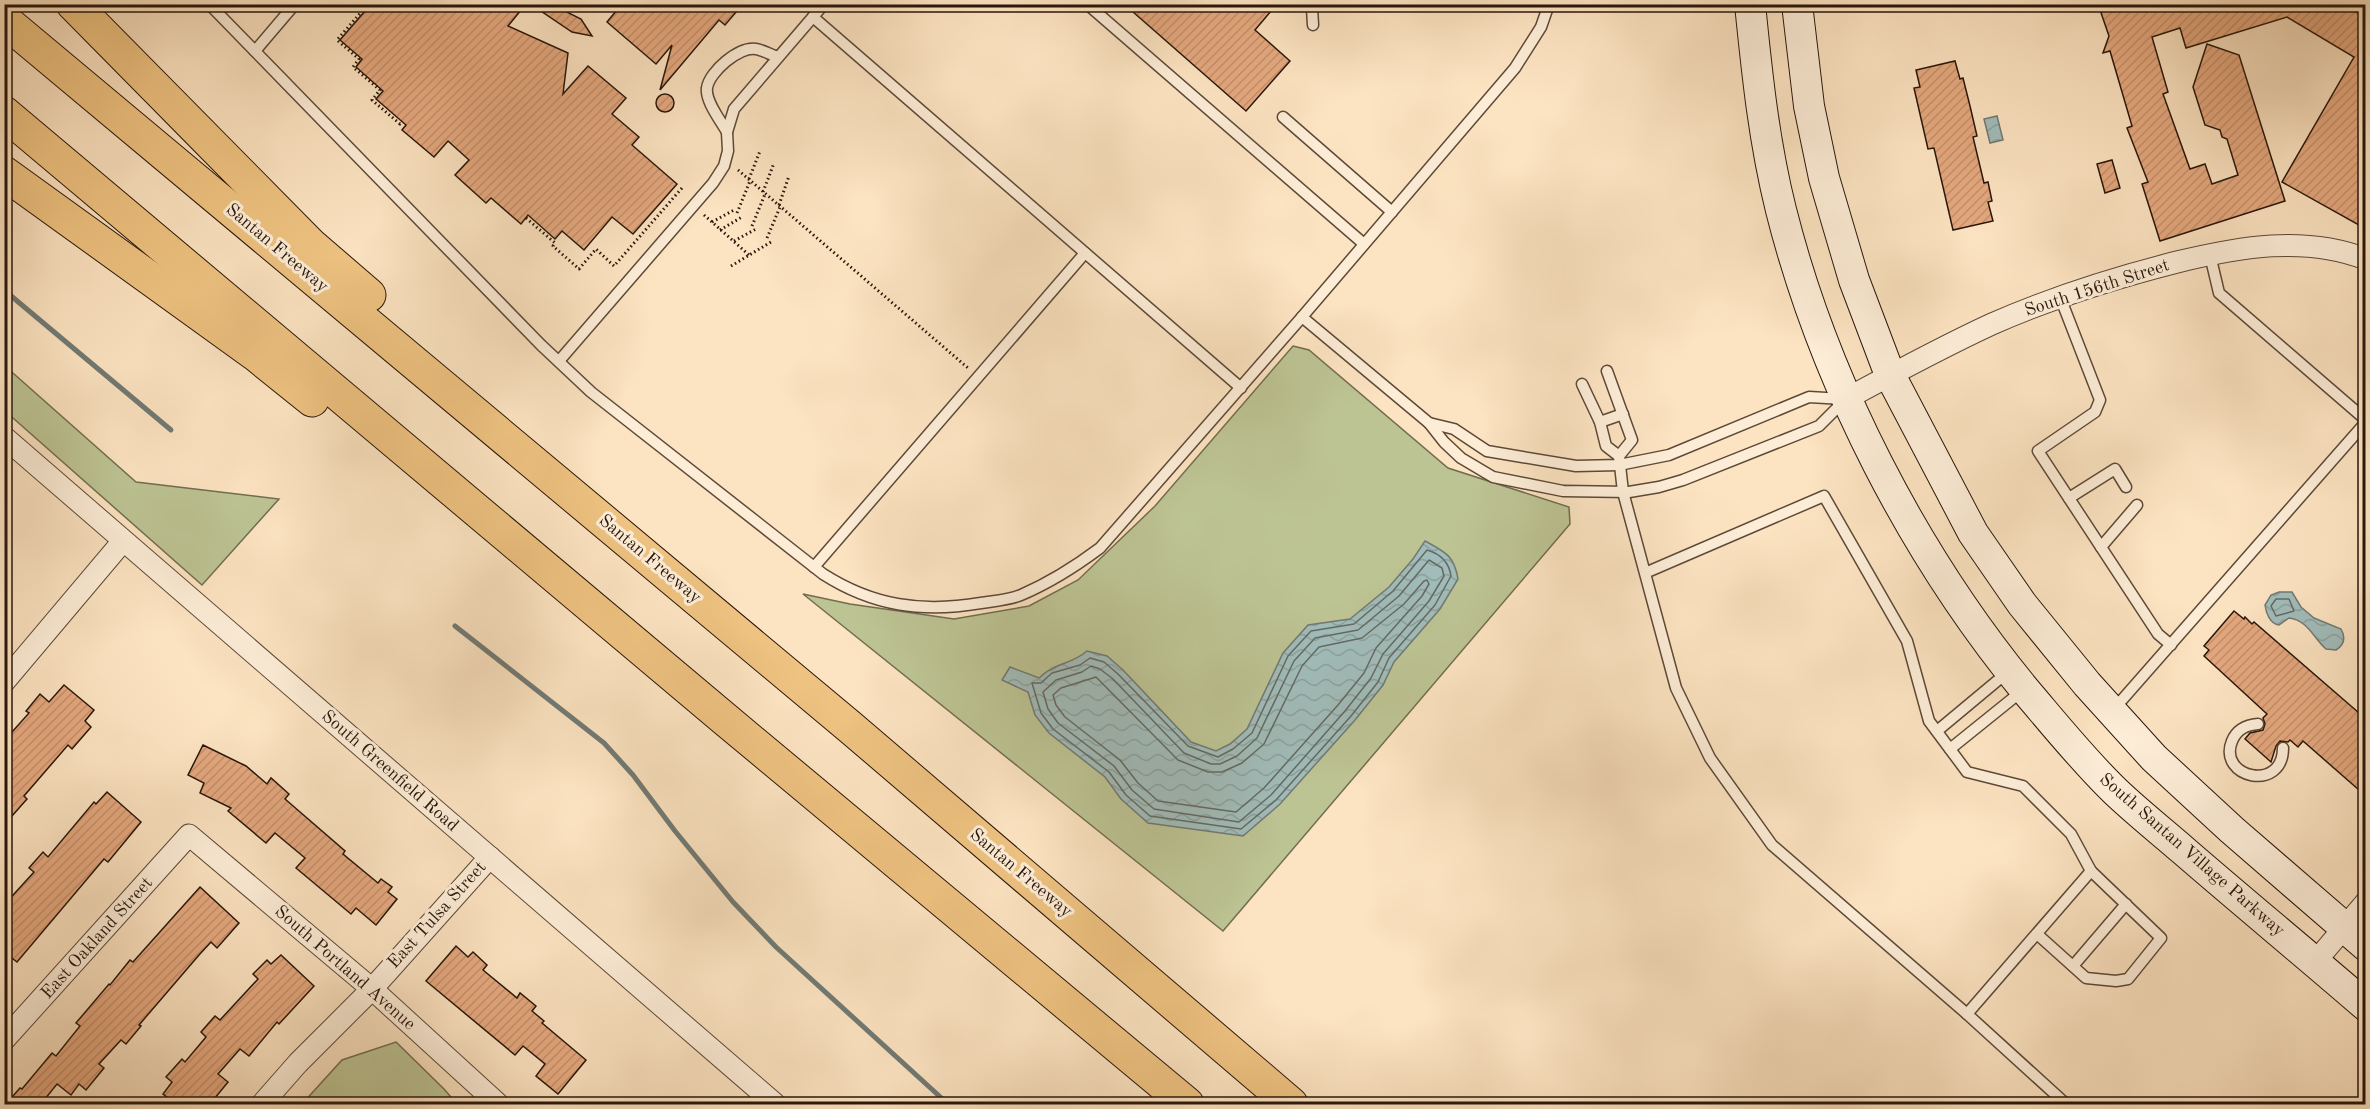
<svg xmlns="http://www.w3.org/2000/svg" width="2370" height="1109" font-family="'Old Standard TT',serif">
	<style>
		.green { fill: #bdc494; stroke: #726d4f; stroke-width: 1.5 }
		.water { fill: url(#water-waves); stroke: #717a74; stroke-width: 1.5 }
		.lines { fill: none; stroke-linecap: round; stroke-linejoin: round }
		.shore { stroke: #646a62; stroke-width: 1.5 }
		.stream { stroke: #717a74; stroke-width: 5 }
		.building { fill: url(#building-hatch); stroke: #28160a; stroke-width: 1.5 }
		.lane-casing { stroke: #5d4938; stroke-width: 13 }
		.street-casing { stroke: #5d4938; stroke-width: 23 }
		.secondary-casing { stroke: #28160a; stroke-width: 32 }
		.highway-casing { stroke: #28160a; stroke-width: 35 }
		.path { stroke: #28160a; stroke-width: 3; stroke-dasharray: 1.5 3; stroke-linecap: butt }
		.lane { stroke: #fdedd7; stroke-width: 10 }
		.street { stroke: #fdedd7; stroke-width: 21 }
		.secondary { stroke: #fdedd7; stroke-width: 30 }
		.highway { stroke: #eec280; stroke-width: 33 }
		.labels { text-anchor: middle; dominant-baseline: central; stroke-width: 6; stroke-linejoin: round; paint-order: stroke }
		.street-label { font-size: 18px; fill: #28160a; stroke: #fdedd7 }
	</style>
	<defs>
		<pattern id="water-waves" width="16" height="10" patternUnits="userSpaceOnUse" patternTransform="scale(1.5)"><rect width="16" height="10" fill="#a1bdbb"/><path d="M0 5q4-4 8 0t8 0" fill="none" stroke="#8ba29f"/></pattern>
		<pattern id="building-hatch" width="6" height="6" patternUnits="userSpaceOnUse" patternTransform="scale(1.5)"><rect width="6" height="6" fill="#e5a87e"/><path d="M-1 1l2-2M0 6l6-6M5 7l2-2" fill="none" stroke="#c4906c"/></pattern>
	</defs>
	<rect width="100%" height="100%" fill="#fce3c1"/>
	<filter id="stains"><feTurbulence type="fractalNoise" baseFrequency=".00333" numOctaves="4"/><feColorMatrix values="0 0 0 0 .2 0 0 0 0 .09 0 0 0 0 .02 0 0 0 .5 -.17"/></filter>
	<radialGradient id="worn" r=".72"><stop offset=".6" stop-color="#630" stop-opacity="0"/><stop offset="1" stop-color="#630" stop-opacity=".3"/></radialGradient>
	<!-- green -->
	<g class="green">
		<path d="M1293 346 1309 350 1448 468 1569 507 1570 524 1223 931 803 594 850 604 954 619 1029 606 1078 580 1155 506Z"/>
		<path d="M5 366 136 482 279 499 202 585 5 411Z"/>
		<path d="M396 1042 444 1089 457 1104H302L342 1060Z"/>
	</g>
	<!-- water -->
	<g class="water">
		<path d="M1997 116 2003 140 1990 143 1984 119Z"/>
		<path d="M1425 541C1445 552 1454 555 1458 579L1440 609 1394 662 1383 685 1355 720 1280 804 1243 836 1148 823 1121 799 1105 777 1049 733 1035 715 1028 692 1002 680 1010 667 1039 678C1055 662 1071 665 1087 651L1107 656 1123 670 1191 742 1216 751 1230 744 1247 729 1283 653 1308 625 1350 619 1389 587 1413 559Z"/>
		<path d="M2279 592H2292L2301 607 2314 618 2341 629C2346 638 2344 645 2336 650L2326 649C2314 639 2308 620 2289 618L2279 625C2270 624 2266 613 2265 605L2271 595Z"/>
	</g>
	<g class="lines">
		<!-- shore -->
		<g class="shore">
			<path d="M1427 550C1441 554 1449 562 1451 576L1435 605 1389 658 1378 682 1351 716 1276 800 1241 829 1150 816 1126 795 1109 772 1053 729 1041 713 1032 683H1041L1052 673 1080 665 1090 658 1104 662 1118 674 1188 746 1218 757 1233 749 1252 733 1288 656 1311 631 1354 624 1393 591Z"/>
			<path d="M1429 560 1442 568 1444 576 1429 601 1383 654 1371 678 1345 711 1271 795 1239 822 1154 809 1132 790 1114 766 1058 723 1048 709 1043 692 1056 680 1082 672 1091 666 1100 669 1113 679 1184 753 1211 764H1220L1237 756 1257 738 1294 661 1315 638 1358 630 1399 596Z"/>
			<path d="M1427 580 1429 584 1422 596 1376 648 1364 673 1338 705 1264 788 1236 812 1158 801 1138 783 1120 760 1065 717 1056 705 1053 695 1061 688 1096 677 1178 760 1208 772H1222L1242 763 1264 744 1302 666 1319 647 1362 638 1404 604 1424 581Z"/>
			<path d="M2276 599H2289L2294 611 2276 616 2271 606Z"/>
		</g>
		<!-- stream -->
		<g class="stream">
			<path d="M4 290 171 430"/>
			<path d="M455 626 604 743 633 775 675 831 733 902 776 947 948 1104"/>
		</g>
	</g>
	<!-- building -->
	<g class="building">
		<path d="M371 4H526L508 26 568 53 563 94 588 66 626 98 612 114 639 137 632 145 677 184 633 234 612 217 584 250 562 231 555 239 528 215 521 224 491 198 486 203 455 175 469 160 448 141 434 157 402 130 406 125 376 99 383 91 356 67 362 59 340 40Z"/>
		<path d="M537 4H551L581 19 592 36 572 32 535 7Z"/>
		<path d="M622 4H743L725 25 719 20 660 90 672 45 656 64 607 22Z"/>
		<path d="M1124 4H1277L1255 30 1290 61 1246 111Z"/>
		<path d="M2098 4H2343L2366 18V229L2282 182 2354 57 2287 17 2186 48 2180 28 2152 37 2168 92 2163 94 2190 169 2205 164 2212 184 2238 175 2227 139 2222 137 2220 130 2205 125 2193 87 2207 44 2239 55 2285 201 2160 241 2142 184 2148 182 2127 128 2132 126 2110 51 2103 53 2109 36Z"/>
		<path d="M1955 61 1960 79 1963 78 1970 106 1977 136 1973 137 1984 183 1988 182 1992 201 1988 202 1993 221 1953 230 1934 148 1928 149 1914 88 1920 87 1916 70Z"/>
		<circle cx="665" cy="103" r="9"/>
		<path d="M2112 160 2120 188 2105 193 2097 164Z"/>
		<path d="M2234 611 2244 619 2245 617 2252 624 2254 622 2366 719V782L2359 790 2303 741 2298 747 2290 740 2288 742 2280 741 2276 746 2271 762 2245 739 2250 733 2263 730 2265 724 2263 718 2267 714 2204 656 2209 650 2204 646Z"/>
		<path d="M64 685 94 710 85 721 91 727 72 749 68 745 24 796 27 799 4 825V741L29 713 26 711 40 694 49 702Z"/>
		<path d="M203 745 246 766 267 784 271 778 289 794 285 799 345 851 343 854 378 883 381 879 392 887 388 892 397 899 376 925 356 908 351 914 296 868 305 858 275 833 266 843 228 811 231 808 200 793 204 783 188 775Z"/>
		<path d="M107 792 141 822 108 862 104 859 17 962 4 952V905L34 872 29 868 43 852 48 857 94 802 96 804Z"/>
		<path d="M200 887 239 923 217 948 211 942 199 955 139 1025 141 1026 126 1044 121 1040 99 1064 104 1068 86 1090 79 1084 71 1095 57 1084 41 1104H6L20 1088 22 1089 52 1053 56 1056 80 1026 76 1023 109 984 110 985 130 960 133 962Z"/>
		<path d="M456 946 468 957 473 952 487 965 483 970 517 998 520 993 536 1006 532 1011 544 1021 542 1023 586 1060 558 1094 536 1076 545 1064 523 1046 515 1055 426 981Z"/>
		<path d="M281 955 314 986 279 1024 277 1022 249 1056 240 1049 218 1074 228 1082 210 1104H176L163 1094 172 1082 166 1077 182 1059 185 1062 206 1037 201 1032 215 1016 220 1020 258 979 253 974 267 960 271 964Z"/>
	</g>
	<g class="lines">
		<!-- lane casing -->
		<g class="lane-casing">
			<g id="lane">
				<path d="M209 4 541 345 591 392 823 574C873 606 922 613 981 603 994 601 1009 600 1021 595 1049 583 1076 566 1100 548L1302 317 1515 68 1541 27 1549 4"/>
				<path d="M1087 4 1364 244"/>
				<path d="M813 17 1241 388"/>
				<path d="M1313 25 1312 8 1315 4"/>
				<path d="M255 51 295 4"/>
				<path d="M1283 117 1392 212"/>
				<path d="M727 132C721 121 705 101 707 88 709 72 739 46 756 49 763 50 771 55 778 57"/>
				<path d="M2210 255 2219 293 2366 420"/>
				<path d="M2060 297 2100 400 2095 412 2038 451 2158 634 2171 645"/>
				<path d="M1302 317 1429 423 1444 442 1461 458 1493 477 1563 491 1629 492 1659 487 1683 480 1819 426 1846 399"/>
				<path d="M559 361 713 183 724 166 728 151 727 132 734 109 824 4"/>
				<path d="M1607 371 1632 440 1619 456 1623 492 1676 688 1710 758 1772 845 1967 1014 2091 871 2071 834 2023 786 1967 772 1929 721 1907 641 1824 496 1645 573"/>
				<path d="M1582 384 1600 422 1606 446 1619 456"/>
				<path d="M1600 422 1623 414"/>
				<path d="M1429 423 1454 429 1487 451 1576 466 1619 465 1669 455 1809 397 1843 399"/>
				<path d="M2069 498 2115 469 2126 487"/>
				<path d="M2101 547 2137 505"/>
				<path d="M814 567 1085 253"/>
				<path d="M2114 709 2366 422"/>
				<path d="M2258 724C2246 725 2237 729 2232 741 2217 778 2283 793 2283 748"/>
				<path d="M1937 731 2009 671"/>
				<path d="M1950 749 2022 691"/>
				<path d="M2037 934 2086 978 2116 981 2128 979 2161 938 2091 871"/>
				<path d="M2073 966 2126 904"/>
				<path d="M1967 1014 2066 1104"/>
			</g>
		</g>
		<!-- street casing -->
		<g class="street-casing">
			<g id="street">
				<path d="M1846 399C1894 373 1942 347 1992 324 2051 298 2114 278 2177 262 2239 247 2304 235 2366 259"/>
				<path d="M4 437 775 1104"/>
				<path d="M4 682 123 541"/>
				<path d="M2315 962 2366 902"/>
				<path d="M4 1040 189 835 372 989 498 1104"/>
				<path d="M262 1104 298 1063 372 989 490 857"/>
			</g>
		</g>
		<!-- secondary casing -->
		<g class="secondary-casing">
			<g id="secondary">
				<path d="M1750 4C1757 74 1764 142 1781 210 1824 381 1914 555 2026 691 2055 725 2083 760 2115 791 2137 812 2161 831 2184 851 2244 903 2306 954 2366 1006"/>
				<path d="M1797 4 1809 106 1824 178 1854 280 1890 375 1973 533 2022 604 2087 684 2154 758 2232 830 2366 946"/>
			</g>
		</g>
		<!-- highway casing -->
		<g class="highway-casing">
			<g id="highway">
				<path d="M73 4 311 245 369 295"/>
				<path d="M4 20 850 727 1291 1104"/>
				<path d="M4 113 726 720 1187 1104"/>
				<path d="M4 173 255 354 312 400"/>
			</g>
		</g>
		<!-- path -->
		<g class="path">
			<path d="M357 4 363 10 337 40 359 59 353 67 380 90 372 100 400 124 402 121"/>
			<path d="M740 4 742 6"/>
			<path d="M738 170 968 368"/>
			<path d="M749 179 760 151"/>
			<path d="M763 192 774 163"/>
			<path d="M779 205 789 176"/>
			<path d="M737 213 750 181"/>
			<path d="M704 215 749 255"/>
			<path d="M526 218 555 243 553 246 579 269 596 249 614 266 682 188"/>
			<path d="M712 222 734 210"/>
			<path d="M752 226 765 194"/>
			<path d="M720 230 742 217"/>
			<path d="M767 238 780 207"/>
			<path d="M734 241 756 229"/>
			<path d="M731 266 771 242"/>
		</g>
		<!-- lane -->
		<use href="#lane" class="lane"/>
		<!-- street -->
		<use href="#street" class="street"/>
		<!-- secondary -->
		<use href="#secondary" class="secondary"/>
		<!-- highway -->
		<use href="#highway" class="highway"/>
	</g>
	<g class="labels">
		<!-- street labels -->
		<g class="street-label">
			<text transform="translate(277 248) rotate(40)">Santan Freeway</text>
			<text transform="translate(2097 288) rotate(-18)">South 156th Street</text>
			<text transform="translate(650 559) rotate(40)">Santan Freeway</text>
			<text transform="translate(390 771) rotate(41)">South Greenfield Road</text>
			<text transform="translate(2192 855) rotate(41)">South Santan Village Parkway</text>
			<text transform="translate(1021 873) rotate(40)">Santan Freeway</text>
			<text transform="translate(437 915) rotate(-48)">East Tulsa Street</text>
			<text transform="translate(97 938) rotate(-48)">East Oakland Street</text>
			<text transform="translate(345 968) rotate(41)">South Portland Avenue</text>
		</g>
	</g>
	<!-- margin -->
	<rect width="2370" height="1109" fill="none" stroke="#fce3c1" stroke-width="24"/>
	<rect x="6" y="6" width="2358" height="1097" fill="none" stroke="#28160a" stroke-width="3"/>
	<rect x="12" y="12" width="2346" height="1085" fill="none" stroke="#28160a" stroke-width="1.5"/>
	<rect width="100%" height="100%" filter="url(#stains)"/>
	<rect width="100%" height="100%" fill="url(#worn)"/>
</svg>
